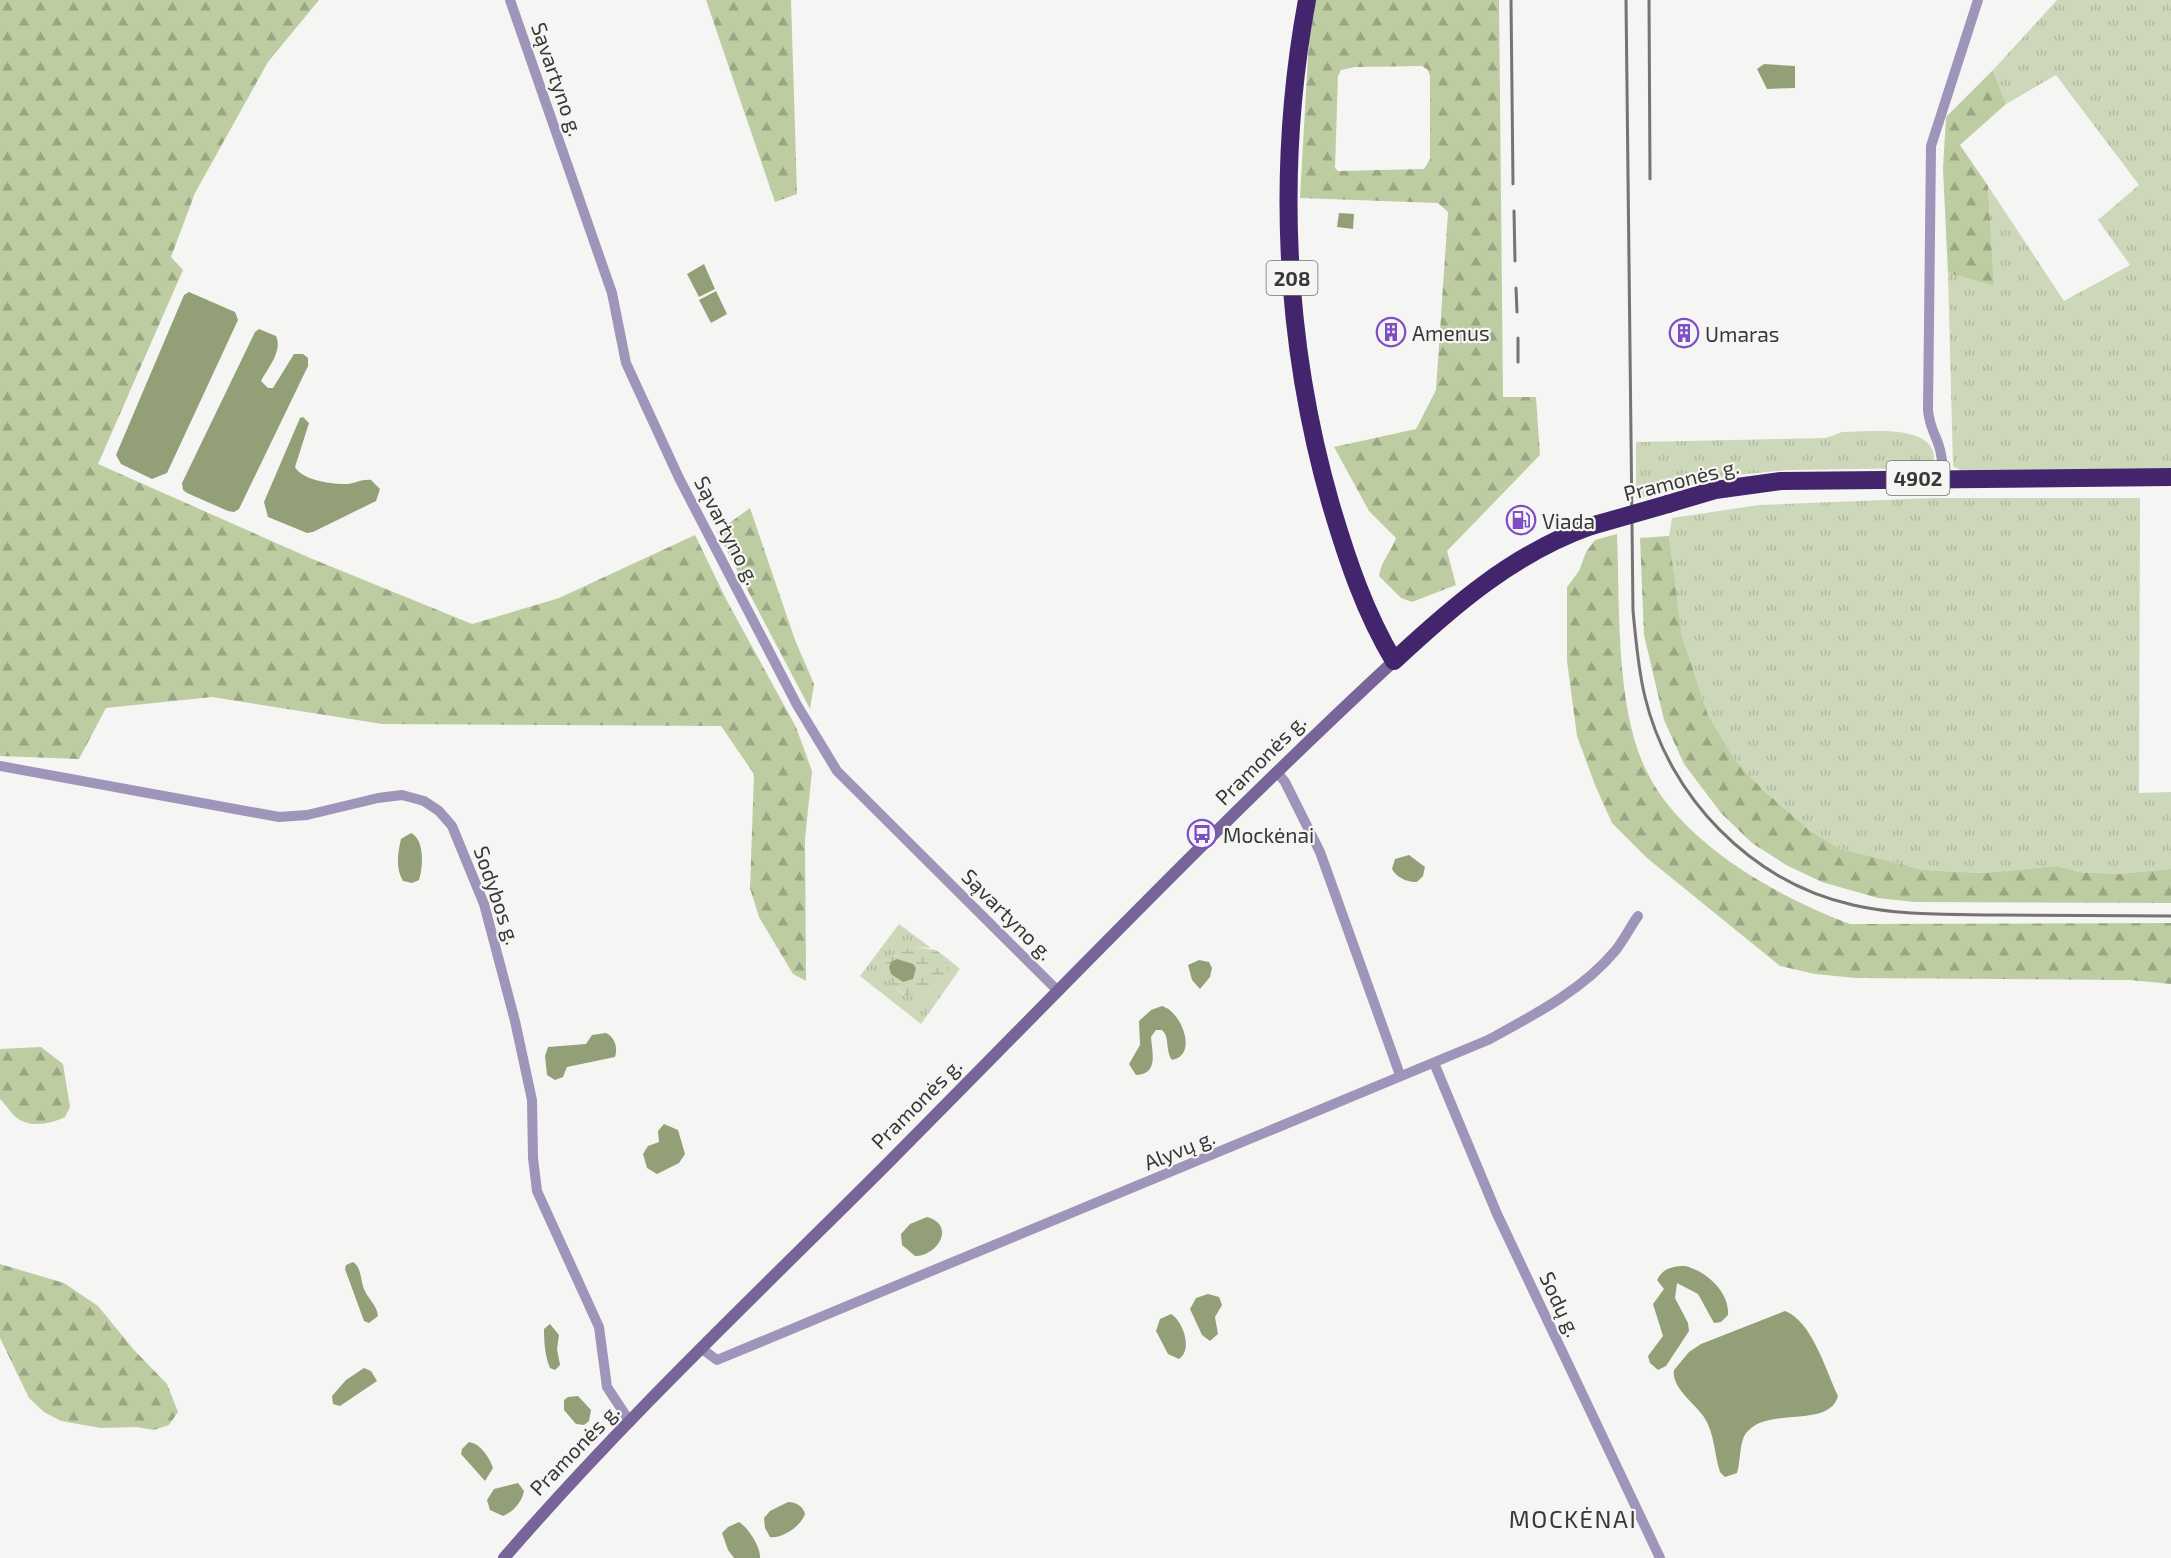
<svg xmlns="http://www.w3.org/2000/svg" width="2171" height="1558" font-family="'Exo 2',sans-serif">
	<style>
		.grass { fill: url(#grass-tufts) }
		.forest { fill: url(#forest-firs); fill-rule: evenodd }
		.wetland { fill: url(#wetland-marsh) }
		.water { fill: #93a077 }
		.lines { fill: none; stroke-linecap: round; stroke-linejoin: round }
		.street { stroke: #9f94b9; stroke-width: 10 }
		.secondary { stroke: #776599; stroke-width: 12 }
		.highway { stroke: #43256d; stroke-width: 18 }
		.rail { stroke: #747573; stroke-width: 3 }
		.highway-bridge { stroke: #43256d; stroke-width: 18 }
		.labels { text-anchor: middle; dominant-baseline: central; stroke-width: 4.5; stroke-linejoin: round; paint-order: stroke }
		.shield { fill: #f5f6f3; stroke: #71726f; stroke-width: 1.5 }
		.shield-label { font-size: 20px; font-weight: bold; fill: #383937 }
		.street-label { font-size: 21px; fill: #383937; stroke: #f5f6f3 }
		.poi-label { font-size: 21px; fill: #383937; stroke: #f5f6f3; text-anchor: start }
		.quarter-label { font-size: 24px; letter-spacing: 1.5px; fill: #383937; stroke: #f5f6f3 }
	</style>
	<defs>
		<pattern id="grass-tufts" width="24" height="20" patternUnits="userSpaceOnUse" patternTransform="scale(1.5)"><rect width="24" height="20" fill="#cdd7b9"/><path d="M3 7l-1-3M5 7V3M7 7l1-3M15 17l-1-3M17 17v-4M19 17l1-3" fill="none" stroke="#b1b9a0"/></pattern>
		<pattern id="forest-firs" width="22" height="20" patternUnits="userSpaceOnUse" patternTransform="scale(1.5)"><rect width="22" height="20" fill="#becca1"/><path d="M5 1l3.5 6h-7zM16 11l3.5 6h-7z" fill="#9ba784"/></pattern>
		<pattern id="wetland-marsh" width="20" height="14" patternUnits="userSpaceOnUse" patternTransform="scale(1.5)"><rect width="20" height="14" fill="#cdd7b9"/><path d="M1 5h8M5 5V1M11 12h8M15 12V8" fill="none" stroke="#b1b9a0"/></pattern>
	</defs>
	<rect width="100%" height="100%" fill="#f5f6f3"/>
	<!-- grass -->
	<g class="grass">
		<path d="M2057 0H2171V468L1962 471 1953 466 1948 273 1994 286 1988 186 2064 301 2130 265 2098 220 2139 185 2056 75 2006 104 1993 70Z"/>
		<path d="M1842 432C1866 432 1935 423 1934 459L1925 468 1788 470 1727 476 1636 499V442L1826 438Z"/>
		<path d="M1934 498H2140L2139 793 2171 792V869L2118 874 2079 872 2057 866 1982 873 1923 870 1839 848 1809 830 1761 788 1735 760 1708 715 1682 636 1669 536 1672 518 1759 505Z"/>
		<path d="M899 924 931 948 916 947 884 965 886 976 904 995C926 995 948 984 948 959L960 969 921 1024 860 976Z"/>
	</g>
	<!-- forest -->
	<g class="forest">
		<path d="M0 0H319L268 62 195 193 171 257 183 270 98 464 310 558 472 624 559 598 695 535 727 601 796 727 812 771 805 839 806 981 793 974 759 917 750 888 754 774 721 726 382 724 212 697 106 708 79 759 0 756Z"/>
		<path d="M706 0H791L797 194 775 202Z"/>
		<path d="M1316 0H1499L1503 397H1536L1540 455 1447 551 1456 585 1412 602 1401 598 1379 576C1381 561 1391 552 1396 538L1369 511 1334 447 1416 429 1436 390 1448 212 1438 203 1300 198 1309 38ZM1422 66 1428 70 1430 76V159L1424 169 1338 171 1335 168 1338 76 1341 70 1355 67Z"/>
		<path d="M1993 70 2006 104 1960 145 1988 186 1994 286 1948 273 1943 169 1946 117Z"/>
		<path d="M750 508 795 640 814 684 810 709 717 532Z"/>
		<path d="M1617 534C1620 603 1615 704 1645 768 1679 842 1777 897 1850 924L2171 923V984L2130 980 1856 978 1815 974 1780 966 1647 858 1612 823 1595 785 1577 736 1567 661V587L1579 571 1586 552 1595 540Z"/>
		<path d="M1669 536 1682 636 1708 715 1735 760 1761 788 1809 830 1839 848 1923 870 1982 873 2057 866 2079 872 2118 874 2171 869V903L1914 902 1878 898 1822 882 1786 865 1752 843 1721 813 1684 764 1664 720 1644 635 1640 538Z"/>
		<path d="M41 1047 63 1064 70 1107 65 1117C51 1124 30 1128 17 1118 10 1113 6 1104 0 1099V1049Z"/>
		<path d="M0 1264 64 1283 98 1306 134 1350 167 1384 178 1412 169 1425 154 1430 136 1427 101 1428 61 1421 44 1412 29 1398 0 1338Z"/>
	</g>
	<!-- wetland -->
	<path class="wetland" d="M916 947 936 950 948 959C948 984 926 995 905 995L885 976 884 965C892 952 900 949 916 947Z"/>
	<!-- water -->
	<g class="water">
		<path d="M1764 64 1795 66V88L1767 89 1757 69Z"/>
		<path d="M1339 213 1354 214 1353 229 1337 227Z"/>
		<path d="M704 264 715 289 699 297 687 274Z"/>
		<path d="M716 291 727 314 711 323 699 300Z"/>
		<path d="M189 292 235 312 238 320 167 473 152 479 121 464 116 455 184 295Z"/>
		<path d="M259 329 276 336C283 351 268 368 261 381L268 388H273L294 354H303L308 358V366L239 509 234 512 228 511 187 493 183 490 182 483 255 332Z"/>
		<path d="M303 417 309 423 295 467C302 480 333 485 348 484 356 483 362 479 371 480L380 489 376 501 313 532 307 533 268 517 264 502 300 418Z"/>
		<path d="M411 833C425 840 423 867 419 880L412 883 403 881C395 868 398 852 401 839Z"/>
		<path d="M1409 855 1425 867 1423 876 1417 882C1408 883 1396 877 1392 869L1395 859Z"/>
		<path d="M897 959 913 964 916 968 913 979 903 982 891 974 889 967 891 962Z"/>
		<path d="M1199 960 1209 962 1212 968 1210 977 1200 989 1192 980 1188 965Z"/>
		<path d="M1162 1006C1181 1011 1199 1055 1172 1060 1165 1050 1170 1037 1162 1030H1156L1151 1037C1152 1052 1159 1074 1136 1075L1129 1064 1140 1045 1139 1021 1151 1010Z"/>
		<path d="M606 1033C615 1037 618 1048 615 1057L567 1067 563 1077 555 1080 547 1075 545 1056 548 1047 586 1044 592 1035Z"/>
		<path d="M664 1124 678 1130 685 1154 679 1163 657 1174 647 1168 643 1154 648 1146 659 1142 658 1131Z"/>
		<path d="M927 1217C956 1225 938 1256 915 1256L902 1245 901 1234 910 1224Z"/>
		<path d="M353 1262C362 1268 360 1279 364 1289 368 1299 377 1305 378 1316L369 1323 364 1321 345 1269 346 1265Z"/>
		<path d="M1685 1266C1706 1271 1730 1292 1728 1315L1721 1322 1714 1323 1698 1294 1677 1283 1675 1298 1688 1323 1689 1331 1666 1366 1658 1370 1650 1363 1648 1356 1663 1336 1653 1304 1664 1289 1657 1280C1663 1268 1673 1266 1685 1266Z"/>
		<path d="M1208 1294 1219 1297 1222 1305 1215 1317 1218 1334 1210 1341 1202 1335 1190 1309 1196 1298Z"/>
		<path d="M1785 1311C1812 1321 1826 1371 1838 1396 1829 1429 1769 1406 1747 1432 1739 1441 1741 1461 1737 1473L1725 1477 1720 1472C1714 1454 1715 1434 1704 1417 1694 1403 1671 1387 1674 1370L1689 1352 1701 1344Z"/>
		<path d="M1171 1314C1183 1321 1193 1350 1179 1359L1168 1354 1156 1331 1160 1319Z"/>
		<path d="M550 1324 559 1335 557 1349 560 1365 555 1370 550 1368C545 1356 544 1342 544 1329Z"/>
		<path d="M364 1368 371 1371 377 1381 340 1406 333 1404 332 1396 346 1380Z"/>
		<path d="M578 1396 591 1410 589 1421 584 1425 576 1424 564 1410V1400L568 1397Z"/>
		<path d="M469 1442C481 1444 489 1457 493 1468L485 1481 461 1454 462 1449Z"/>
		<path d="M518 1483 524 1491C522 1502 513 1512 503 1516L490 1510 487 1500 494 1489Z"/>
		<path d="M788 1502C796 1502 803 1506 805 1514 801 1526 782 1539 770 1537L765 1528 764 1518 770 1511Z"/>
		<path d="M739 1522C748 1527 761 1548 760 1558H734L728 1550 722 1533 728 1527Z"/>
	</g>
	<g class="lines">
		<!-- street -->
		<g class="street">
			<path d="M510 0 612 293 626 363 679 478 797 705 837 771 1058 991"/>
			<path d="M1943 478C1943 466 1942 454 1938 443 1933 430 1929 424 1928 410L1931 146 1978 0"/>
			<path d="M0 766 279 817 307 815 378 798 402 795 424 801 439 811 452 826 484 904 515 1021 532 1100 533 1158 537 1191 599 1327 607 1387 630 1422"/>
			<path d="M1278 773 1285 782 1320 852 1400 1075"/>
			<path d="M1434 1063 1497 1214 1660 1558"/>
			<path d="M702 1349 717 1360 1488 1040C1532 1016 1583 990 1615 951 1624 940 1630 927 1638 916"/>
		</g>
		<!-- secondary -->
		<path class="secondary" d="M504 1558C624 1419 759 1292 889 1162 1056 994 1220 822 1394 661"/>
		<!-- highway -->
		<g class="highway">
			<path d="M1307 0C1276 167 1284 342 1331 505 1347 559 1365 613 1394 661 1453 606 1514 553 1591 526"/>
			<path d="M1668 504 1715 490 1781 481 2171 477"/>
		</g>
		<!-- rail -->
		<g class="rail">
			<path d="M1511 0 1513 184"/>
			<path d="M1626 0 1633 611C1636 640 1638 669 1645 697 1669 797 1751 882 1853 905 1900 916 1950 914 1998 915 2056 915 2113 916 2171 916"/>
			<path d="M1649 0 1650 179"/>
			<path d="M1514 211 1515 261"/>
			<path d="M1516 288 1517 312"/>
			<path d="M1518 338V362"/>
		</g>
		<!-- highway-bridge -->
		<path class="highway-bridge" d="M1591 526 1668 504"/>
	</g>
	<!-- icons -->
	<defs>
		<g id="building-ring" transform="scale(1.5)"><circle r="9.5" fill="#f5f6f3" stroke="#7f4ec6" stroke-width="1.5"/><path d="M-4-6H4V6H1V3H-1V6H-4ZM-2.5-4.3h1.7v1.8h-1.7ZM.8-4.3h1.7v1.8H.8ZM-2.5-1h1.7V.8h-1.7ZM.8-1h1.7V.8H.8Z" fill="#7f4ec6"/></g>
		<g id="fuel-ring" transform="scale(1.5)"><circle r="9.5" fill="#f5f6f3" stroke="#7f4ec6" stroke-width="1.5"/><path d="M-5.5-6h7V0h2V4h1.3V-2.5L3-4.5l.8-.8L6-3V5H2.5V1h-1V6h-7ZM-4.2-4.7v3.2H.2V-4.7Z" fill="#7f4ec6"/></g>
		<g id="bus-ring" transform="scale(1.5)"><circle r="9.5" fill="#f5f6f3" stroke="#7f4ec6" stroke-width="1.5"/><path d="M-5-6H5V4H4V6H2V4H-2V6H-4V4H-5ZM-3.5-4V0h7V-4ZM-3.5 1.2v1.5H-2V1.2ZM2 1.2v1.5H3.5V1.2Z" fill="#7f4ec6"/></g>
	</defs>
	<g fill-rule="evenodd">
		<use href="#building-ring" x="1391" y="332"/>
		<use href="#building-ring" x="1684" y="333"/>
		<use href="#fuel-ring" x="1521" y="520"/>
		<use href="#bus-ring" x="1202" y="834"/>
	</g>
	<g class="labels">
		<!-- shield labels -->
		<g class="shield">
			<rect x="1266.5" y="261" width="51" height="34" rx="4.5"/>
			<rect x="1886.5" y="461" width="63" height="34" rx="4.5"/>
		</g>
		<g class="shield-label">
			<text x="1292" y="278">208</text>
			<text x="1918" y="478">4902</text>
		</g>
		<!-- street labels -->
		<g class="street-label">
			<text transform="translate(558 79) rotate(71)">Sąvartyno g.</text>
			<text transform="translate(1681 479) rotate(-14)">Pramonės g.</text>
			<text transform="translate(728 530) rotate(63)">Sąvartyno g.</text>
			<text transform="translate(1260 759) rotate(-45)">Pramonės g.</text>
			<text transform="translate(498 895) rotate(71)">Sodybos g.</text>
			<text transform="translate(1008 914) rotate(45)">Sąvartyno g.</text>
			<text transform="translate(916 1103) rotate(-45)">Pramonės g.</text>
			<text transform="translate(1179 1149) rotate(-22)">Alyvų g.</text>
			<text transform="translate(1561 1304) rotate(65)">Sodų g.</text>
			<text transform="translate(574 1449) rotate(-46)">Pramonės g.</text>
		</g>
		<!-- poi labels -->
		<g class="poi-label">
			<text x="1412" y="332">Amenus</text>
			<text x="1705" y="333">Umaras</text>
			<text x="1542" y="520">Viada</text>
			<text x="1223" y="834">Mockėnai</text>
		</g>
		<!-- quarter labels -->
		<g class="quarter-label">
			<text x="1573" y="1518">MOCKĖNAI</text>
		</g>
	</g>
</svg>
